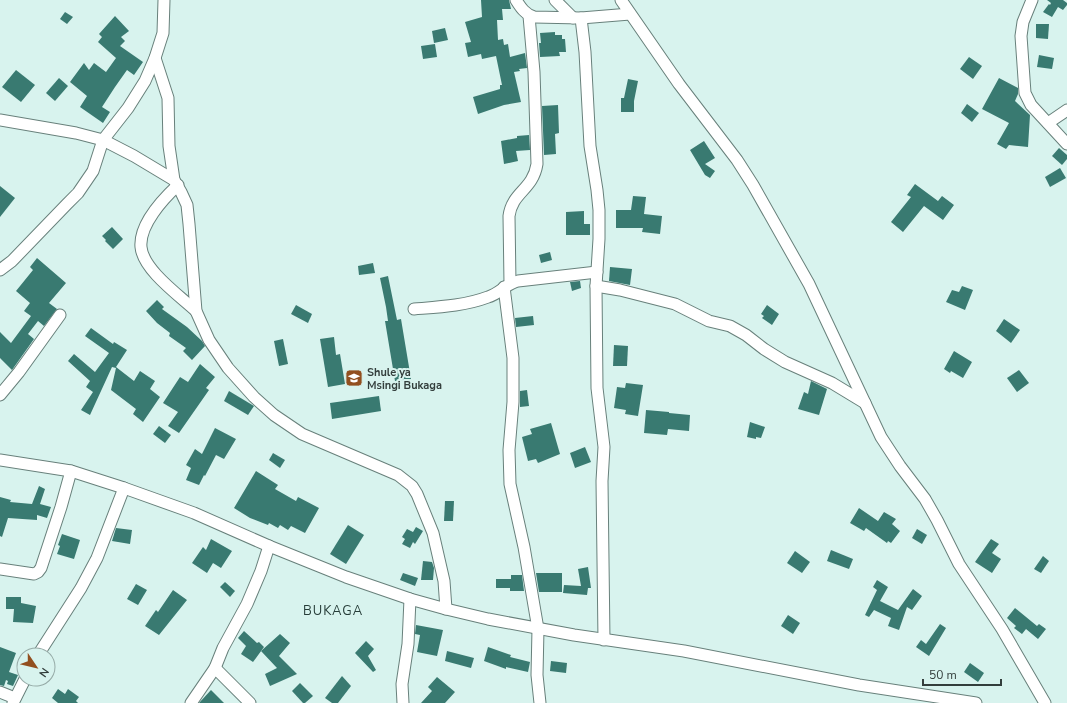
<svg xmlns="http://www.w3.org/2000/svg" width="1067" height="703" font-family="'Nunito Sans',sans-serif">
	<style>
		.building { fill: #397a71 }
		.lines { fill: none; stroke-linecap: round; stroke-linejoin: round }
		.minor-casing { stroke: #68807b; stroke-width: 13 }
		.minor { stroke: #fff; stroke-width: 11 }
		.labels { text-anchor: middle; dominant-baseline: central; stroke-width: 4; stroke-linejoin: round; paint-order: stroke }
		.poi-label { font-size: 11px; font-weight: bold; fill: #333e3c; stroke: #d8f3ee; text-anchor: start }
		.quarter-label { font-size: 13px; letter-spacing: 1px; fill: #263c38; stroke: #d8f3ee }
	</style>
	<rect width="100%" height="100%" fill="#d8f3ee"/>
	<!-- building -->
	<g class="building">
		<path d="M481 0H509L511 9H502L503 20H497L498 40 503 39 504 45 508 44 510 57 525 53 527 68 519 69 520 71 514 72 521 102 504 105 478 114 473 97 500 89V85H502L496 56 482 59 481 54 468 57 465 43 471 42 465 22 482 17Z"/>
		<path d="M1047 0H1063L1067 3V5L1063 10 1058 7 1052 17 1043 12 1049 4 1050 5 1051 3Z"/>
		<path d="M65 12 73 17 67 24 60 19Z"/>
		<path d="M115 16 129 31 121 37 125 41 120 46 143 62 134 75 127 70 115 87 102 107 110 112 103 123 80 107 87 96 70 82 84 63 89 70 94 63 106 72 116 58 98 42 102 37 99 34Z"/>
		<path d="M1036 24H1049L1048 39 1036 38Z"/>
		<path d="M445 28 448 40 434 43 432 31Z"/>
		<path d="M555 32V35H562V39H565L566 52H559L560 56 540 57 539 43H541L540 33Z"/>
		<path d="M435 44 437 57 423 59 421 46Z"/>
		<path d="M1039 55 1054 58 1052 69 1037 67Z"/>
		<path d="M969 57 982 66 973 79 960 69Z"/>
		<path d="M16 70 35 85 21 102 2 87Z"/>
		<path d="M59 78 68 86 55 101 46 93Z"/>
		<path d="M999 78 1018 88V94L1015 101 1030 115 1028 147 1009 145 1006 149 997 144 1009 123 982 109Z"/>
		<path d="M628 79 638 81 634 101V112H621V98H624Z"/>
		<path d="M967 104 979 113 972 122 961 113Z"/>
		<path d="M558 105 559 133 555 134 556 154 544 155 542 106Z"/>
		<path d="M529 135 530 150 516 151 518 161 504 164 501 141 517 138V136Z"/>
		<path d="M704 141 715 158 705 164 715 171 710 178 705 175 690 150Z"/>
		<path d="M1059 148 1067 155V159L1062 165 1052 156Z"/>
		<path d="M1060 168 1066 178 1050 187 1045 177Z"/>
		<path d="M915 184 938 201 942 196 954 205 943 220 924 206 903 232 891 222 911 197 907 195Z"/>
		<path d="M0 186 15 198 0 217Z"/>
		<path d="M633 196 646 197 644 214 662 216 660 234 642 232 643 228H616V210H631Z"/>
		<path d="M584 211V224H590V235H566V212Z"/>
		<path d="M112 227 123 239 113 249 105 241 106 240 102 236Z"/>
		<path d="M550 252 552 260 541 263 539 255Z"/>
		<path d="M37 258 66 283 49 303 57 309 44 326 38 321 28 334 34 339 12 370 0 358V332L11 343 31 316 24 311 30 303 16 291 33 270 30 267Z"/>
		<path d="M373 263 375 273 359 275 358 266Z"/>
		<path d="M610 267 632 269 630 285 609 281Z"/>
		<path d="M388 276 397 320 401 319 411 379 395 381 385 321H388L386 307 380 278Z"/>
		<path d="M580 281 581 288 572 291 570 282Z"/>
		<path d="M962 286 973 290 965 310 946 302 952 290 959 292Z"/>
		<path d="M157 300 164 307 162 309 187 327 202 341 205 346 192 360 183 351 186 348 169 336 170 333 157 323 146 311Z"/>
		<path d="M296 305 312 314 308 323 291 314Z"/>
		<path d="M767 305 779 314 772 325 762 318 764 316 761 314Z"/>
		<path d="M533 316 534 325 516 327 515 318Z"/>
		<path d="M1004 319 1020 330 1011 343 996 331Z"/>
		<path d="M91 328 113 344 114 342 127 350 116 367 134 381 140 371 155 381 150 389 160 397 143 422 133 414 136 409 111 390 116 368 112 367 90 415 81 410 93 392 86 387 90 381 68 361 74 354 95 372 109 353 85 336Z"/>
		<path d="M334 337 336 355 340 354 345 384 328 387 320 339Z"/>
		<path d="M283 339 288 364 279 366 274 341Z"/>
		<path d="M614 345 628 346 627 366H613Z"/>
		<path d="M954 351 972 362 963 378 951 371 950 373 944 369Z"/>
		<path d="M200 364 215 377 206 388 209 390 179 433 168 426 178 412 163 403 180 377 188 382Z"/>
		<path d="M1019 370 1029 383 1017 392 1007 378Z"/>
		<path d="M811 381 827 389 819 415 798 409 804 392 808 394Z"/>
		<path d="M626 383 643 385 638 416 625 414 626 410 614 408 617 387 625 388Z"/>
		<path d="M527 390 529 406 520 407V391Z"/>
		<path d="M229 391 254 406 248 415 224 401Z"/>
		<path d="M379 396 381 411 332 419 330 403Z"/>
		<path d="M646 410 669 412V413L690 415 689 431 668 429 667 435 644 433Z"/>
		<path d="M750 422 765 427 761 438 756 437V439L747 437Z"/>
		<path d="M551 423 560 454 538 463 536 459 528 461 522 437 532 434 530 429Z"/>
		<path d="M159 426 171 435 165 443 153 434Z"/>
		<path d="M215 428 236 439 224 459 216 455 205 476 204 475 199 485 186 480 191 468 186 465 195 449 202 454Z"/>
		<path d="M585 447 591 462 575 468 570 453Z"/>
		<path d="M273 453 285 460 280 468 269 460Z"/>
		<path d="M256 471 278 485 275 489 296 501 298 497 319 508 305 533 291 526 288 530 280 525 278 528 269 523 268 525 250 518 234 508Z"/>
		<path d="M39 486 45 489 40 504 51 507 47 518 37 515V520L8 518 2 537 0 536V497L11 500 10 502 32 504Z"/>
		<path d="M445 501H454L453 521H444Z"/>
		<path d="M859 508 878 521 884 512 896 519 892 524 900 531 891 543 888 541 887 543 866 528 864 531 850 523Z"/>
		<path d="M348 525 364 535 346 564 330 554Z"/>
		<path d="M416 527 423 531 415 544 413 542 410 548 402 544 405 539 402 537 407 529 413 532Z"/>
		<path d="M116 528 132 530 130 544 112 541Z"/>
		<path d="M917 529 927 535 922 544 912 538Z"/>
		<path d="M62 534 80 540 74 559 57 554 60 546 58 545Z"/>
		<path d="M211 539 232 551 221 568 213 563 207 573 192 563 203 547 206 550Z"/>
		<path d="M991 539 999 544 992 553 1001 559 992 573 975 562Z"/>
		<path d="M831 550 853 559 849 569 827 561Z"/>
		<path d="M795 551 810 562 802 573 787 563Z"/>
		<path d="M1043 556 1049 561 1041 573 1034 569Z"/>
		<path d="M423 561 432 562 434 568 433 580H421Z"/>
		<path d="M588 567 591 588H588L587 595 563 593 564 585 581 586 578 569Z"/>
		<path d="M403 573 418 578 415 586 400 580Z"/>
		<path d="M536 573H562V592H539Z"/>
		<path d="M511 575H522L524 591H510V588H496V579H511Z"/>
		<path d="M877 580 888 587 880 601 898 610 913 589 922 596 912 610 907 607 899 630 888 626 891 618 874 610 869 617 865 615 877 590 873 587Z"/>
		<path d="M225 582 235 591 230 597 220 587Z"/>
		<path d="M136 584 147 590 138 605 127 599Z"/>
		<path d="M173 590 187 600 159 635 145 626 156 610 158 612Z"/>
		<path d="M6 597H21V603L36 606 33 623 13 622 14 609H6Z"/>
		<path d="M1015 608 1037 626 1039 624 1046 629 1038 639 1026 629 1022 634 1014 628 1016 626 1007 618Z"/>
		<path d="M788 615 800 623 793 634 781 626Z"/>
		<path d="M940 624 946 628 929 656 916 647 921 640 926 644Z"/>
		<path d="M416 625 443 630 437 656 417 652 420 635 415 634Z"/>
		<path d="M244 631 257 643 259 642 264 647 253 662 241 654 246 646 238 638Z"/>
		<path d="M280 634 290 643 279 656 297 674 270 686 265 674 277 668 261 651Z"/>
		<path d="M366 641 374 649 368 656 376 670 373 672 355 653Z"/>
		<path d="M0 647 16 653 9 672 18 675 13 686 7 684 8 681 6 680 4 686 0 685Z"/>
		<path d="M488 647 511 655 510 657 530 662 528 672 506 667V669L484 661Z"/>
		<path d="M447 651 474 658 471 668 445 661Z"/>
		<path d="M551 661 567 663 566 673 550 671Z"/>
		<path d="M970 663 984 673 978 682 964 672Z"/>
		<path d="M342 676 351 686 338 703H332L325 698Z"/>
		<path d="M437 677 455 692 445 703H421L432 691 428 687Z"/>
		<path d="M300 683 313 696 305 703H303L292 691Z"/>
		<path d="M58 689 65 694 68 689 79 697 76 701 78 703H58L52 698Z"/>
		<path d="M211 690 224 703H199Z"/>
	</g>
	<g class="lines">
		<!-- minor casing -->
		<g class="minor-casing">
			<g id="minor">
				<path d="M516 0C521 8 525 14 534 17L581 18 630 14"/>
				<path d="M555 0 573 18"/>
				<path d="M621 0 679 84 737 160 753 185 809 284 881 437 900 466 925 499 937 520 959 564 1002 629 1045 703"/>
				<path d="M1032 0 1023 22 1021 36 1025 93 1031 105 1067 144"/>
				<path d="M581 18 585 52 590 146 597 190 599 210V239L596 286 597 388 604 447 602 481 604 640"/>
				<path d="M155 58 168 98 169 146 174 180"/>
				<path d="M0 120 76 133 103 140 134 156 174 180 181 192 187 205 189 224 196 311 209 340 228 368 254 397 274 415 302 434 398 475 412 486 417 494 433 533 444 581 446 609"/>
				<path d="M1048 123 1067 110"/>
				<path d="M178 185C163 199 139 225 141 247 143 270 180 296 196 311"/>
				<path d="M0 270 12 261 67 204 78 193 93 171 103 140 128 108 145 81 155 58 163 33 164 0"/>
				<path d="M510 283 509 216C512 192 533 190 537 164L534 72 529 16"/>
				<path d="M596 286 620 290 675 304 709 321 730 326 746 335 764 349 785 362 832 383 865 403"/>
				<path d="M504 287 513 358V402L509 450 510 484 524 547 538 629 537 675 540 703"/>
				<path d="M414 309C439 307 464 306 488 297 499 294 506 284 518 281L597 272"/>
				<path d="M0 395 19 372 60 315"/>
				<path d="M0 460 71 471 124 488 194 513 269 546 346 577 410 599 446 609 488 619 574 635 684 651 859 685 976 703"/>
				<path d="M0 569 34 574 38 572 41 568 61 507 71 471"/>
				<path d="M38 655 81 588 97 558 124 488"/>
				<path d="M215 668 250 703"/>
				<path d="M0 692 15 698"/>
				<path d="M13 703 25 679"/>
				<path d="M191 703 215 668 223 648 247 604 261 571 269 546"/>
				<path d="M403 703 402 684 408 644 410 599"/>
			</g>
		</g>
		<!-- minor -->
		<use href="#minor" class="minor"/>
	</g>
	<!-- icons -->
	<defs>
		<g id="school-square" transform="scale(0.9)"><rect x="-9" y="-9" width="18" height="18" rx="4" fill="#924f1f" stroke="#d8f3ee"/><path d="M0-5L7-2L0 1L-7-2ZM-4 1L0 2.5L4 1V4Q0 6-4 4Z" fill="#fff"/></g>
	</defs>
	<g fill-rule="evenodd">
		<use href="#school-square" x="354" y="378"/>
	</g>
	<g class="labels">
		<!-- poi labels -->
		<g class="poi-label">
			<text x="367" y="372">Shule ya<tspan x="367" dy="13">Msingi Bukaga</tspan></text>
		</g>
		<!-- quarter labels -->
		<g class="quarter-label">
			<text x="333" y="611">BUKAGA</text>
		</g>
	</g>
	<!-- north arrow -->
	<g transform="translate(36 667) rotate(125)"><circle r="19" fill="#d8f3ee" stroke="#96aba7"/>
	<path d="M0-3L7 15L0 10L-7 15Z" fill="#924f1f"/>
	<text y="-6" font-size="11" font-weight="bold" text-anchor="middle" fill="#333e3c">N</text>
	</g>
	<!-- scale -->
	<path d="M923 679v6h78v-6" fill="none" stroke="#333e3c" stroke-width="2"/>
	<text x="929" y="679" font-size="12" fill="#333e3c" stroke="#d8f3ee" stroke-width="3" paint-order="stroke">50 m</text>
</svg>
